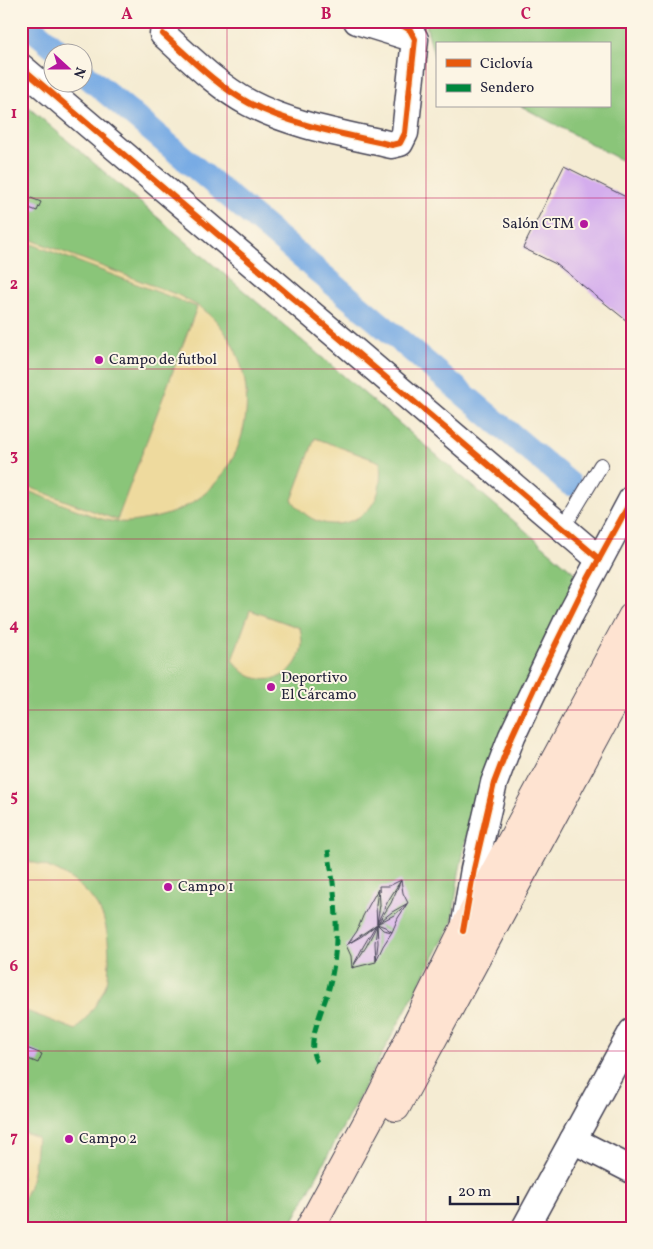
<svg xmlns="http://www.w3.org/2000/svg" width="653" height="1249" font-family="Vollkorn,serif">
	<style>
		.green { fill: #8ac579; stroke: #56745a }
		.sand { fill: #eeda9e; stroke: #887e6c }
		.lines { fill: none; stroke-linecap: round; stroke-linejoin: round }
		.canal { stroke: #78abe4; stroke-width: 24 }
		.building { fill: #d4aded }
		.service-casing { stroke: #424052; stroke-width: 16 }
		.minor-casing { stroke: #424052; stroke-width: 29 }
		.secondary-casing { stroke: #424052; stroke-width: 30 }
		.service { stroke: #fff; stroke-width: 14 }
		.minor { stroke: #fff; stroke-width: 26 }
		.secondary { stroke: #fee3d1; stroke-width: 28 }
		.quiet { stroke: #00873e; stroke-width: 5; stroke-dasharray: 10 5; stroke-linecap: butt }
		.cycleway-casing { stroke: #fcf5e5; stroke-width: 9 }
		.cycleway { stroke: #e8590c; stroke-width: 6 }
		.grid { fill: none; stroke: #c2185b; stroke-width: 1; stroke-opacity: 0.55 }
		.poi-dot { fill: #b5179e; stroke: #fcf5e5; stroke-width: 2 }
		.labels { text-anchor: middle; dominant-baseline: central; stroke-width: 4; stroke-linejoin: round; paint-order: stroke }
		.poi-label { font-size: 15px; fill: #22223b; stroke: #fcf5e5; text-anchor: start }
		.neatline { fill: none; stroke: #c2185b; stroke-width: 2 }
		.grid-label { font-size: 16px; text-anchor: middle; font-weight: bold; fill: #c2185b }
	</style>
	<rect width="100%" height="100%" fill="#fcf5e5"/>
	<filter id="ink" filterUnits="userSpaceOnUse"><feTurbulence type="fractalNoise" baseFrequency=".02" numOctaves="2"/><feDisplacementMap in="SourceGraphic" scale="10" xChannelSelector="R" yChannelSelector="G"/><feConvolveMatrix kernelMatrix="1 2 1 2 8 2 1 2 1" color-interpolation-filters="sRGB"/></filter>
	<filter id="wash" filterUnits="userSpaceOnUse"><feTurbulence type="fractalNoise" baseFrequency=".0096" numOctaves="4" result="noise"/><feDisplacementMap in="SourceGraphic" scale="20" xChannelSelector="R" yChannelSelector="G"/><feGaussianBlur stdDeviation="1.12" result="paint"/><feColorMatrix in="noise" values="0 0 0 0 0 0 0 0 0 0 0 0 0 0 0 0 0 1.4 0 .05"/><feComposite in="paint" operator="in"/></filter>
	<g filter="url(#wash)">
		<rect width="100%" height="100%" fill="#f5ecd3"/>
		<!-- green -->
		<g class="green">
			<path d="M425 21H632V166L521 106H609V44H437V61L435 60Z"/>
			<path d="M21 101 576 574V578L486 773 469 826 459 873 452 923 289 1228H21Z"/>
		</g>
		<!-- sand -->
		<g class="sand">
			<path d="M21 236 178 295C192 303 208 310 218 323 277 394 240 505 148 519 138 521 127 523 118 522 104 521 90 515 78 510 59 503 40 496 21 488V484L117 520 197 307 21 240Z"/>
			<path d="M315 438 380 462C381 475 381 489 375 500 364 521 336 530 315 520 306 516 298 508 292 500Z"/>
			<path d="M250 610 300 628C301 633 302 639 302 644 300 667 280 685 256 678 246 676 239 668 232 660Z"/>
			<path d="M21 861C54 863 90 886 103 917 108 931 109 948 109 963 108 969 109 976 107 982 100 1001 89 1015 76 1030L21 1009Z"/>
			<path d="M21 1131 37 1137C35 1158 34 1184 21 1202Z"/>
		</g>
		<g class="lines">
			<!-- canal -->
			<g class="canal">
				<path d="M23 21 60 52"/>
				<path d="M82 72 570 484"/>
			</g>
		</g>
		<g id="blocks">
			<!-- building -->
			<g class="building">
				<path d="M564 166 632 200V325L556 264 523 248Z"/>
				<path d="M21 194 41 202 37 211 21 205Z"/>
				<path d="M401 880 388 901 377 923 380 905 379 886H389L401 880 403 893 408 903 392 912 378 923 391 903Z"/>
				<path d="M378 889 376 905 377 924 383 930 392 932 385 927 377 924 394 915 407 904 398 918 392 932 383 946 376 961 378 943 377 924 348 944 357 931 363 916Z"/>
				<path d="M376 925 364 945 352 968 351 956 346 945 362 936Z"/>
				<path d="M377 925 375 943 376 962 352 968 366 947Z"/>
				<path d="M24 1047 42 1054 38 1063 21 1056Z"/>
			</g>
		</g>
	</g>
	<g filter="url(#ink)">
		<use href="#blocks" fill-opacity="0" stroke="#424052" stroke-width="1"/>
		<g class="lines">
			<!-- service casing -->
			<g class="service-casing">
				<path id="service" d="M563 528 601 465"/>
			</g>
			<!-- minor casing -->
			<g class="minor-casing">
				<g id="minor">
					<path d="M357 21 412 38"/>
					<path d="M163 34C190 58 217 86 249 103 293 126 344 134 392 145L400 143 405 133 415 39 410 30 395 21"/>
					<path d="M21 67 599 559"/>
					<path d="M465 923 474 869 494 783 512 736 570 615 632 499"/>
					<path d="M573 1140 632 1170"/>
					<path d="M525 1228 632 1032"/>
				</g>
			</g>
			<!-- secondary casing -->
			<g class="secondary-casing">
				<g id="secondary">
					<path d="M396 1107 632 669"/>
					<path d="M310 1228 374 1110 463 931 632 617"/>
				</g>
			</g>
			<!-- service -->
			<use href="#service" class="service"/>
			<!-- minor -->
			<use href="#minor" class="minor"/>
			<!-- secondary -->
			<use href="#secondary" class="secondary"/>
			<!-- quiet -->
			<path class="quiet" d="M317 1062C304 1044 324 1008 329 988 341 944 336 895 328 850"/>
			<!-- cycleway casing -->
			<g class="cycleway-casing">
				<g id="cycleway">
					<path d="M163 34C190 58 217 86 249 103 293 126 344 134 392 145L400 143 405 133 415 39 410 30 395 21"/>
					<path d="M21 67 599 559"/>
					<path d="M463 931 474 869 494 783 512 736 536 684 588 579 632 499"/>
				</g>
			</g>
			<!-- cycleway -->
			<use href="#cycleway" class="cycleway"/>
		</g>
	</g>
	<!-- grid -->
	<path class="grid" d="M227 21V1228M426 21V1228M21 198H632M21 369H632M21 539H632M21 710H632M21 880H632M21 1051H632"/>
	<!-- markers -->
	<g class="poi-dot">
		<circle cx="584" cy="224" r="5"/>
		<circle cx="99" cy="360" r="5"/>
		<circle cx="271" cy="687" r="5"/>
		<circle cx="168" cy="887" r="5"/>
		<circle cx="69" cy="1139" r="5"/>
	</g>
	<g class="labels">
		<!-- poi labels -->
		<g class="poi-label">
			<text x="574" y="224" text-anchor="end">Salón CTM</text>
			<text x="109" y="360">Campo de futbol</text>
			<text x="281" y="678">Deportivo<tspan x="281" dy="17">El Cárcamo</tspan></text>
			<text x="178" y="887">Campo 1</text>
			<text x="79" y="1139">Campo 2</text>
		</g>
	</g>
	<!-- margin -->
	<rect width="653" height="1249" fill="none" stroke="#fcf5e5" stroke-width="55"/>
	<!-- legend -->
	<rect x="436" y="42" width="175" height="65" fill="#fcf5e5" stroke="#a5a1a1"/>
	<rect x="446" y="59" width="25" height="8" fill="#e8590c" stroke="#a5a1a1"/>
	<text x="480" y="68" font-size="15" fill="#22223b">Ciclovía</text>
	<rect x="446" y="84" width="25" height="8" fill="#00873e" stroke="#a5a1a1"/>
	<text x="480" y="92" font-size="15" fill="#22223b">Sendero</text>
	<!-- north arrow -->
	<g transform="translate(68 68) rotate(111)"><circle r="24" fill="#fcf5e5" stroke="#a5a1a1"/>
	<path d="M0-4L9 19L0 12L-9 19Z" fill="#b5179e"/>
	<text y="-8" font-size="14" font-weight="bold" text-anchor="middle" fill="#22223b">N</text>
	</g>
	<!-- scale -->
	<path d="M450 1196v8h68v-8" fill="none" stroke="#22223b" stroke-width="2.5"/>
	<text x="458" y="1196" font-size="15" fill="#22223b" stroke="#fcf5e5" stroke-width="4" paint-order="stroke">20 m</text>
	<rect x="28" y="28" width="598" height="1194" class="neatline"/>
	<g class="grid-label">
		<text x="127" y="19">A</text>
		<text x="326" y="19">B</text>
		<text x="526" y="19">C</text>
		<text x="14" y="118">1</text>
		<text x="14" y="289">2</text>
		<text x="14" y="460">3</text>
		<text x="14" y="630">4</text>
		<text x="14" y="801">5</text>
		<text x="14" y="971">6</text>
		<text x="14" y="1142">7</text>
	</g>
</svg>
